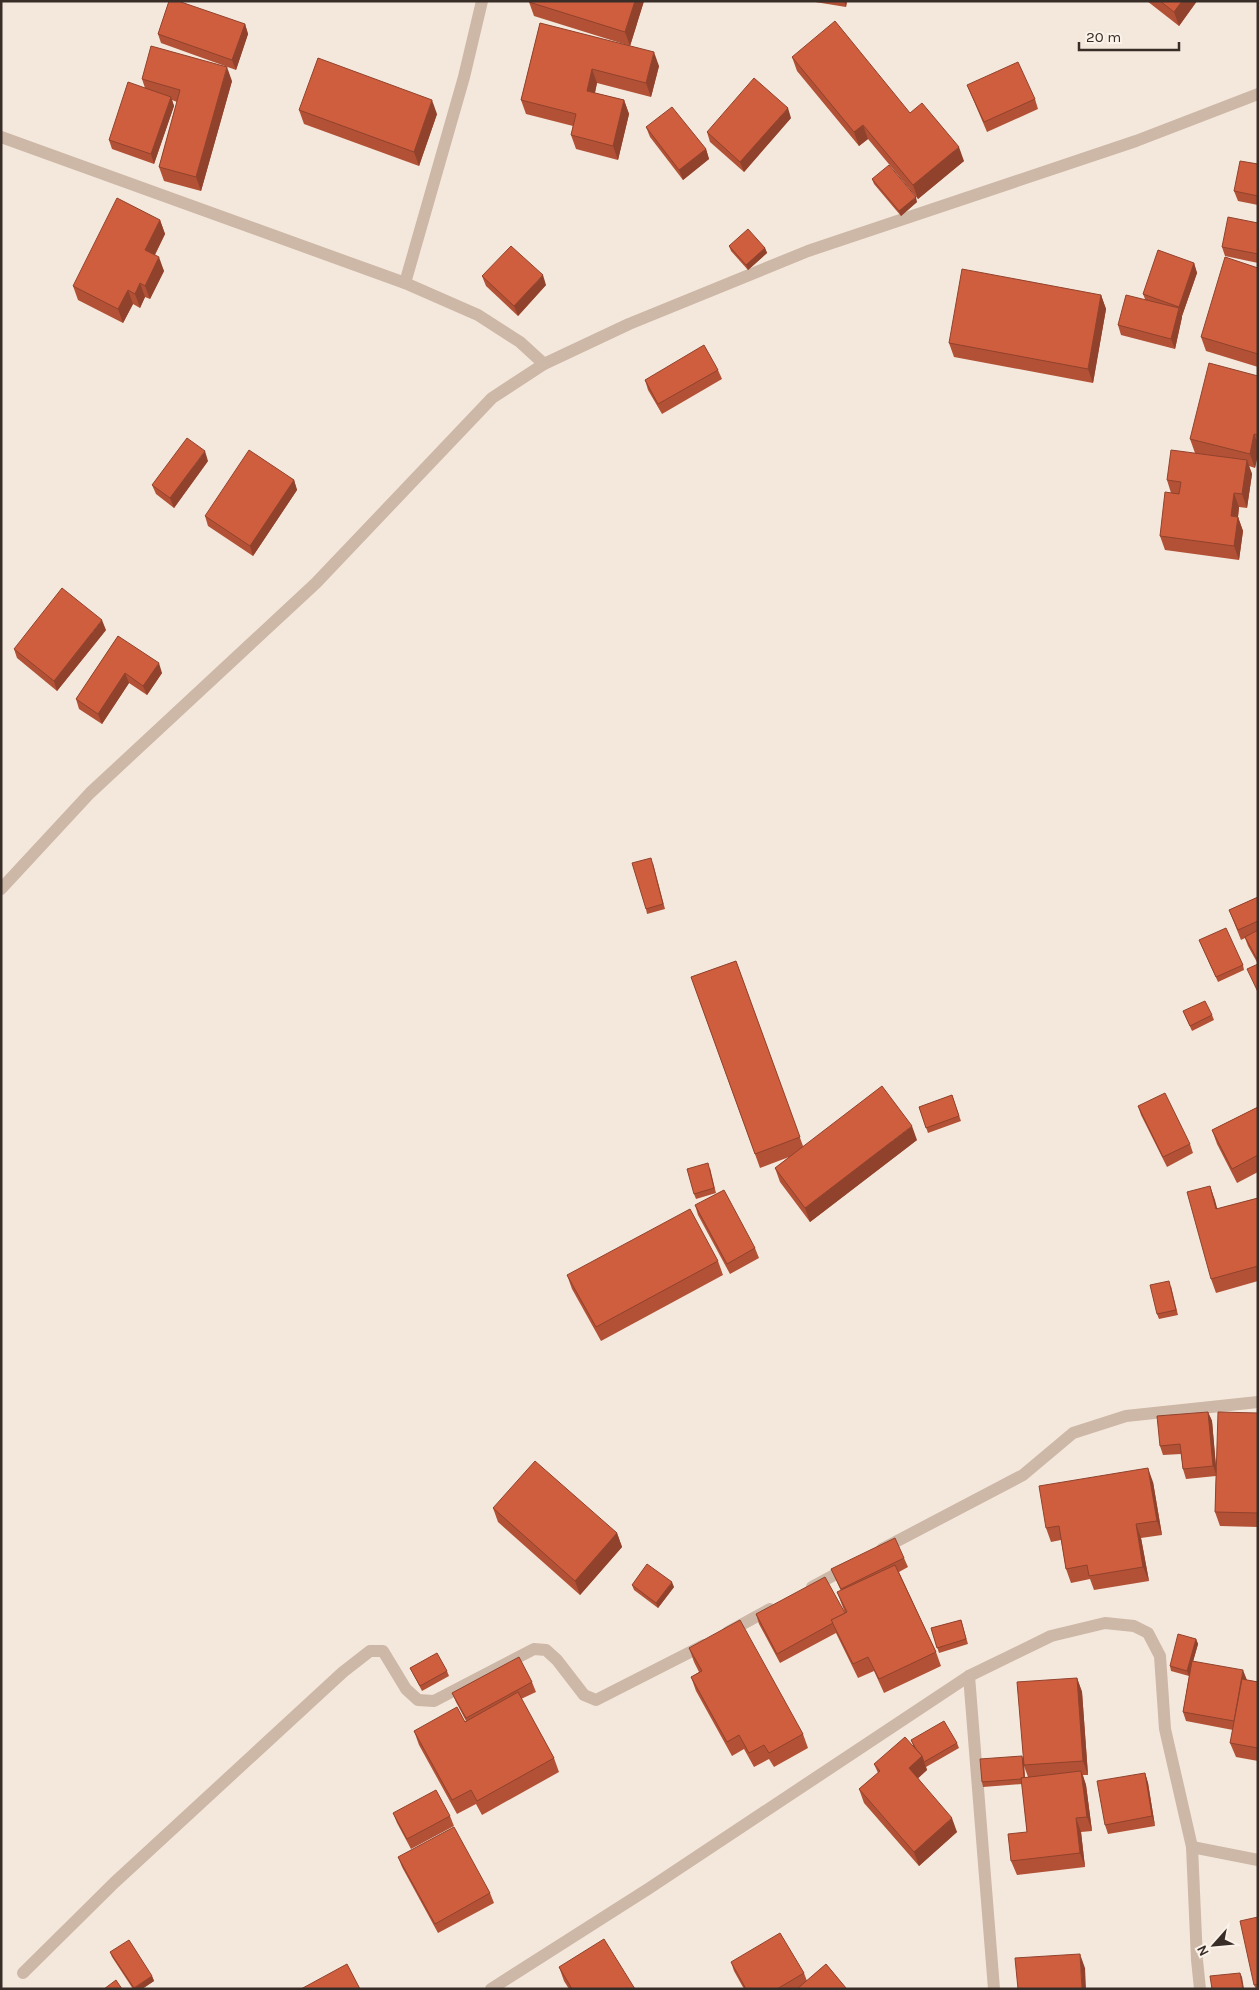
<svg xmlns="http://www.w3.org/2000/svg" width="1259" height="1990" font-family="Karla,sans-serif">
<rect width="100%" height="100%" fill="#f4e8dc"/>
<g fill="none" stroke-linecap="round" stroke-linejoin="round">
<g stroke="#cdb7a7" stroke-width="12">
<polyline points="1,137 405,283 478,315 520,342 544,364"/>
<polyline points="405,283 464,77 482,1"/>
<polyline points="1,889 90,793 316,583 492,398 544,364 629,324 808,251 1136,141 1258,94"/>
<polyline points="882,1549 1023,1475 1073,1433 1126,1416 1258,1402"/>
<polyline points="812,1587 847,1568"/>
<polyline points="728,1632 770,1609"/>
<polyline points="969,1676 994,1989"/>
<polyline points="1192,1847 1258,1860"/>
<polyline points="23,1973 114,1883 343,1672 370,1651 383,1651 406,1689 418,1700 434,1701 534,1649 546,1650 557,1660 584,1695 596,1700 704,1645"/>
<polyline points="491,1989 648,1889 969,1676 1051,1636 1105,1623 1134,1626 1148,1633 1160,1656 1165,1729 1192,1847 1197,1960 1200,1989"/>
</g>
</g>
<g fill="#b25136" fill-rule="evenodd">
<polygon points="529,1 644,1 630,46 534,16 529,2"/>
<polygon points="809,1 847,1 846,7"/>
<polygon points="1147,1 1197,1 1179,26"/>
<polygon points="540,23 659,66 651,97 597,83 595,93 624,100 629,114 618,160 576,149 571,135 573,126 526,114 521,100"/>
<polygon points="245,24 248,34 236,70 161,43 158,34"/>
<polygon points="792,57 910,113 964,161 918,199 868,139 859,146 797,71"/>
<polygon points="142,79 232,81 201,191 164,181 159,167 177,102 172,100 174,106 154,164 112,149 109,140 145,88"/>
<polygon points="967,85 1035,99 1038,109 987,132"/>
<polygon points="299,110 437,114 419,166 304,124"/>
<polygon points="791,118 744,172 710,142 707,132"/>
<polygon points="646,127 706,149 709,159 683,180 650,137"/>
<polygon points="1258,164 1258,205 1238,201 1234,191"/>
<polygon points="872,179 917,202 901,216 874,184"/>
<polygon points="160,220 165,234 155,255 164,271 150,299 145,297 140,308 133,304 123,323 78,300 73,286"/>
<polygon points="1258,223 1258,263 1225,256 1222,247"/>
<polygon points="729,246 765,248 767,253 748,270 731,251"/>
<polygon points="1194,263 1197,273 1182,316 1182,317 1175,349 1121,335 1118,325 1145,299 1143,294"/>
<polygon points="1258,268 1258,367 1206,351 1201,337"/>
<polygon points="482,276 546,285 518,316 486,286"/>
<polygon points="1101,295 1106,309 1093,383 954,357 949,343"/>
<polygon points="718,370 722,379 662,414 648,390 645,380"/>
<polygon points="1258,376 1258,454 1255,468 1249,466 1252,474 1247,508 1239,507 1238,517 1243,531 1239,560 1165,550 1160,536 1171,493 1167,480 1195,453 1190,439"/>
<polygon points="208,461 174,508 156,494 152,485"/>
<polygon points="294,480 297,490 253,556 208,526 205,516"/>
<polygon points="106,630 57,691 17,658 14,649"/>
<polygon points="118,636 162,673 147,695 129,683 102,724 79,709 76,699"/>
<polygon points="653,863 665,909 647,914 646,909"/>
<polygon points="1258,897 1258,964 1248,946 1245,938 1241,940 1229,910"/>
<polygon points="1199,940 1243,965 1244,970 1218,982"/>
<polygon points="736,961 803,1146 917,1140 810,1222 780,1182 775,1168 789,1157 760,1168 691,977"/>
<polygon points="1183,1011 1212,1015 1214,1020 1192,1031"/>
<polygon points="952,1095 961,1121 928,1133 919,1107"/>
<polygon points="1138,1106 1190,1144 1193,1153 1167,1167 1141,1115"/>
<polygon points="1258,1107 1258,1172 1237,1183 1217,1144 1212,1130"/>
<polygon points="710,1168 716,1193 696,1199 694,1194"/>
<polygon points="1210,1186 1217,1209 1258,1198 1258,1281 1216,1293 1211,1279"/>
<polygon points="695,1205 755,1248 759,1258 730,1274 698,1215"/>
<polygon points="718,1261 723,1275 601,1341 572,1289 567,1275"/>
<polygon points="1171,1286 1178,1315 1159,1319 1157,1314"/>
<polygon points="1208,1412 1212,1421 1216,1469 1258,1413 1258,1527 1220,1526 1215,1512 1216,1476 1186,1479 1183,1469 1181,1454 1163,1455 1160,1446"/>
<polygon points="1153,1482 1162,1535 1141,1538 1149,1581 1094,1590 1090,1579 1071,1583 1066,1569 1061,1540 1051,1542 1046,1528"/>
<polygon points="493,1508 617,1533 622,1547 580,1595 498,1522"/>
<polygon points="904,1558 908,1567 899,1572 936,1652 941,1666 884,1693 874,1671 858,1678 836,1633 780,1663 759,1624 756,1614 845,1613 837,1592 841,1591 831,1569"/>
<polygon points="632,1585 674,1587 658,1608 634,1590"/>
<polygon points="961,1620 968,1644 939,1653 931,1628"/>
<polygon points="1196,1639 1198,1644 1193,1661 1247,1680 1258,1682 1258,1761 1236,1757 1230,1743 1233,1730 1186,1721 1183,1712 1189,1676 1171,1671 1170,1666"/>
<polygon points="689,1648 803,1734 808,1748 774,1767 769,1759 754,1767 744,1749 732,1756 696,1691 691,1677 699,1672 694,1662"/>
<polygon points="410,1668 447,1671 449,1676 422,1691"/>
<path d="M1077 1678 1082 1692 1088 1775H1083L1086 1785 1092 1831 1081 1832 1085 1867 1017 1875 1011 1861 1027 1832 1022 1784 983 1787 982 1782 1023 1759ZM1024 1766 1028 1777H1025Z"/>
<polygon points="532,1682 536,1692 521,1699 554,1758 559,1772 482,1815 476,1804 457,1814 419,1745 414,1731 466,1721 456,1702 452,1693"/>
<polygon points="911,1740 957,1743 959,1748 926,1767 927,1770 918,1778 957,1832 919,1866 864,1803 859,1789 878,1773 874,1764 913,1745"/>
<polygon points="1145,1773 1148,1783 1155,1826 1108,1834 1105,1825"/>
<polygon points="393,1813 450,1816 454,1826 411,1849 397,1823"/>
<polygon points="398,1857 490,1893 494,1903 438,1933 402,1867"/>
<polygon points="1258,1917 1258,1989 1256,1989 1254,1985"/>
<polygon points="110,1952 152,1976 154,1981 142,1989 133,1989 112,1957"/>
<polygon points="731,1962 804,1973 807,1981 826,1964 846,1989 744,1989 734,1971"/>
<polygon points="559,1967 635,1989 569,1989 564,1981"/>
</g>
<g fill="#91422c">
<polygon points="635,1 644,1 630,46 625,32"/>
<polygon points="844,1 847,1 846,7"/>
<polygon points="1182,1 1197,1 1179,26 1174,12"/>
<polygon points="245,24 248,34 236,70 232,60"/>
<polygon points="654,52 659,66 651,97 646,83"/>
<polygon points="227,67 232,81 201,191 196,177"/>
<polygon points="592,69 597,83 592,105 587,91"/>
<polygon points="171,97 174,106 154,164 151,154"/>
<polygon points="432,100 437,114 419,166 414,152"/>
<polygon points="624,100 629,114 618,160 613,146"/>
<polygon points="788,108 791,118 744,172 740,162"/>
<polygon points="863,125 868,139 859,146 854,132"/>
<polygon points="959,147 964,161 918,199 913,185"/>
<polygon points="706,149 709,159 683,180 679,170"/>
<polygon points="916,197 917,202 901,216 899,211"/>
<polygon points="160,220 165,234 150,264 145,250"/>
<polygon points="765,248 767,253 748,270 746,265"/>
<polygon points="159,257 164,271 150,299 145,286"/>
<polygon points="1194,263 1197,273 1182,316 1179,307"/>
<polygon points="543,275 546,285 518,316 514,306"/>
<polygon points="140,283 145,297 140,308 135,294"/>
<polygon points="128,290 133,304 123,323 118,309"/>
<polygon points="1101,295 1106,309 1093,383 1088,369"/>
<polygon points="1179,308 1182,317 1175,349 1171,339"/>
<polygon points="1254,434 1258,444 1258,454 1255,468 1250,454"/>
<polygon points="205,451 208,461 174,508 170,498"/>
<polygon points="1247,460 1252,474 1247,508 1242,494"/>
<polygon points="294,480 297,490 253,556 250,546"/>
<polygon points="1234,493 1239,507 1238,517 1243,531 1239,560 1234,546 1231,516"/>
<polygon points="102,620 106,630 57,691 54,681"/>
<polygon points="159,663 162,673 147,695 143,686"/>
<polygon points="125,673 129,683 102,724 98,714"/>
<polygon points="912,1126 917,1140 810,1222 805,1208"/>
<polygon points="1210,1186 1215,1200 1221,1223 1216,1209"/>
<polygon points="1208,1412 1212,1421 1217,1476 1213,1466"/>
<polygon points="1148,1468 1153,1482 1162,1535 1157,1521"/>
<polygon points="1136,1524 1141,1538 1149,1581 1143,1567"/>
<polygon points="617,1533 622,1547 580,1595 575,1581"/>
<polygon points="672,1582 674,1587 658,1608 656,1603"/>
<polygon points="1196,1639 1198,1644 1189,1676 1187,1671"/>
<polygon points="1243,1670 1247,1680 1234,1721"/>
<polygon points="1077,1678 1082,1692 1088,1775 1083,1761"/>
<polygon points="922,1756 927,1770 914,1782 909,1768"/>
<polygon points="1022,1756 1024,1761 1025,1783 1024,1778"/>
<polygon points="1081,1771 1086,1785 1092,1831 1087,1817"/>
<polygon points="1145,1773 1148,1783 1155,1826 1152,1816"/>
<polygon points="952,1818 957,1832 919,1866 914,1852"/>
<polygon points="1076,1818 1081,1832 1085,1867 1080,1853"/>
<polygon points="1080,1954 1085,1968 1086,1989 1082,1989"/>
<polygon points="1240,1973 1242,1977 1244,1989 1243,1989"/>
<polygon points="152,1976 154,1981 142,1989 134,1989"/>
</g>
<g fill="#cf5e3f" stroke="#91422c">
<polygon points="169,1 178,1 245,24 232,60 158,34"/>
<polygon points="529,1 635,1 625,32 529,2"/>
<polygon points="1160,1 1182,1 1174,12"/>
<polygon points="835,21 910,113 922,103 959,147 913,185 863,125 854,132 792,57"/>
<polygon points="540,23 654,52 646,83 592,69 587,91 624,100 613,146 571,135 576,114 521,100"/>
<polygon points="151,46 227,67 196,177 159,167 180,90 142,79"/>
<polygon points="318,58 432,100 414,152 299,110"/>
<polygon points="1018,62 1035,99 984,122 967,85"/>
<polygon points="754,78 788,108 740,162 707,132"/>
<polygon points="128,82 171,97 151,154 109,140"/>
<polygon points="672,107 706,149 679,170 646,127"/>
<polygon points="1240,161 1258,164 1258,196 1234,191"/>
<polygon points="889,165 916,197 899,211 872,179"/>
<polygon points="117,198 160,220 145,250 159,257 145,286 140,283 135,294 128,290 118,309 73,286"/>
<polygon points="1228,217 1258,223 1258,254 1222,247"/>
<polygon points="748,229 765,248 746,265 729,246"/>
<polygon points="511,246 543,275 514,306 482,276"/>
<polygon points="1158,250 1194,263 1179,307 1143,294"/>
<polygon points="1225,257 1258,268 1258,354 1201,337"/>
<polygon points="962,269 1101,295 1088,369 949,343"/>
<polygon points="1126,295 1179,308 1171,339 1118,325"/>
<polygon points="704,345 718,370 658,404 645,380"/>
<polygon points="1209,363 1258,376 1258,435 1254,434 1250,454 1190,439"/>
<polygon points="187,438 205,451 170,498 152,485"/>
<polygon points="249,450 294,480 250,546 205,516"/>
<polygon points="1171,450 1247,460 1242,494 1234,493 1231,516 1238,517 1234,546 1160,536 1165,492 1179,494 1181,482 1167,480"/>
<polygon points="62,588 102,620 54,681 14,649"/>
<polygon points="118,636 159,663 143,686 125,673 98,714 76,699"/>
<polygon points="651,858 663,904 646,909 632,863"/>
<polygon points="1258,897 1258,921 1238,930 1229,910"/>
<polygon points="1226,928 1243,965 1216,977 1199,940"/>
<polygon points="1258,930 1258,959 1257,959 1245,937"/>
<polygon points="736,961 800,1137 755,1154 691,977"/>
<polygon points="1258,964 1258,992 1247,969"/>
<polygon points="1205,1001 1212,1015 1190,1026 1183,1011"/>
<polygon points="882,1086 912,1126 805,1208 775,1168"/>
<polygon points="1165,1093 1190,1144 1163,1157 1138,1106"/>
<polygon points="952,1095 959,1116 926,1128 919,1107"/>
<polygon points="1258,1107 1258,1155 1232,1169 1212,1130"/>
<polygon points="708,1163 714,1188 694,1194 687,1169"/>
<polygon points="1210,1186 1216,1209 1258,1198 1258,1266 1211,1279 1187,1192"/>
<polygon points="724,1190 755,1248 727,1264 695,1205"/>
<polygon points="690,1209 718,1261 596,1327 567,1275"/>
<polygon points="1169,1281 1176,1310 1157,1314 1150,1285"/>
<polygon points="1208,1412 1213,1466 1183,1469 1180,1444 1160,1446 1157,1416"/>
<polygon points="1218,1412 1258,1413 1258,1513 1215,1512"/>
<polygon points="535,1461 617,1533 575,1581 493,1508"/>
<polygon points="1148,1468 1157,1521 1136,1524 1143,1567 1089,1576 1087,1565 1066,1569 1059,1526 1046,1528 1039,1486"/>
<polygon points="895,1538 904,1558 841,1589 831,1569"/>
<polygon points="647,1564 672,1582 656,1603 632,1585"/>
<polygon points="895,1565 936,1652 879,1679 868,1657 853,1664 831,1620 847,1612 837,1592"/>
<polygon points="825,1577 845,1613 831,1620 833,1623 777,1654 756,1614"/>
<polygon points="740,1620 803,1734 769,1753 764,1745 749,1753 739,1735 727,1742 691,1677 702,1671 689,1648"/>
<polygon points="961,1620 966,1639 937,1648 931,1628"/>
<polygon points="1178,1634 1196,1639 1187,1671 1170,1666"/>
<polygon points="437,1653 447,1671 420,1686 410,1668"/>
<polygon points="519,1657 532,1682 466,1718 452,1693"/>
<polygon points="1192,1661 1243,1670 1234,1721 1183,1712"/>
<polygon points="1077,1678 1083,1761 1024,1765 1017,1682"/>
<polygon points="1242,1679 1258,1682 1258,1748 1230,1743"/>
<polygon points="518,1692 554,1758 477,1801 471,1790 452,1800 414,1731 457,1707 465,1722"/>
<polygon points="944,1721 957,1743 924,1762 922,1756 916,1749 911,1740"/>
<polygon points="905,1737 922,1756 909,1768 952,1818 914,1852 859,1789 880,1771 874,1764"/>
<polygon points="1022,1756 1024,1777 1021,1778 1021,1779 982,1782 980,1759"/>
<polygon points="1081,1771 1087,1817 1076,1818 1080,1853 1011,1861 1008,1834 1027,1832 1021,1778"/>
<polygon points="1145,1773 1152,1816 1105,1825 1097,1781"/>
<polygon points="436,1790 450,1816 407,1839 393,1813"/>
<polygon points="454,1827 490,1893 435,1924 398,1857"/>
<polygon points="1258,1917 1258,1984 1254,1985 1240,1921"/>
<polygon points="780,1933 804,1973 777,1989 746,1989 731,1962"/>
<polygon points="604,1939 635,1989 572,1989 559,1967"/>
<polygon points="129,1940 152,1976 134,1988 110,1952"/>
<polygon points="1080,1954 1082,1989 1018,1989 1015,1958"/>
<polygon points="347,1964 360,1989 301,1989"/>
<polygon points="826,1964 846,1988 846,1989 797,1989"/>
<polygon points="1240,1973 1243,1989 1212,1989 1210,1976"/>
<polygon points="116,1980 122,1989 104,1989"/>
</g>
<rect width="1259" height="1990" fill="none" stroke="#392d28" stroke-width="5"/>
<g transform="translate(1214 1945) rotate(243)" stroke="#fbf2e9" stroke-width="4" paint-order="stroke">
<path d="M0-4L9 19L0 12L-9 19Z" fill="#392d28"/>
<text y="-8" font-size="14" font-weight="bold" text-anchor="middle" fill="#392d28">N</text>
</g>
<path d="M1079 42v8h100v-8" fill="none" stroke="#392d28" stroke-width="2.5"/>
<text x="1086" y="42" font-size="15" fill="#392d28" stroke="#fbf2e9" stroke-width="4" paint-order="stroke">20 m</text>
</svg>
